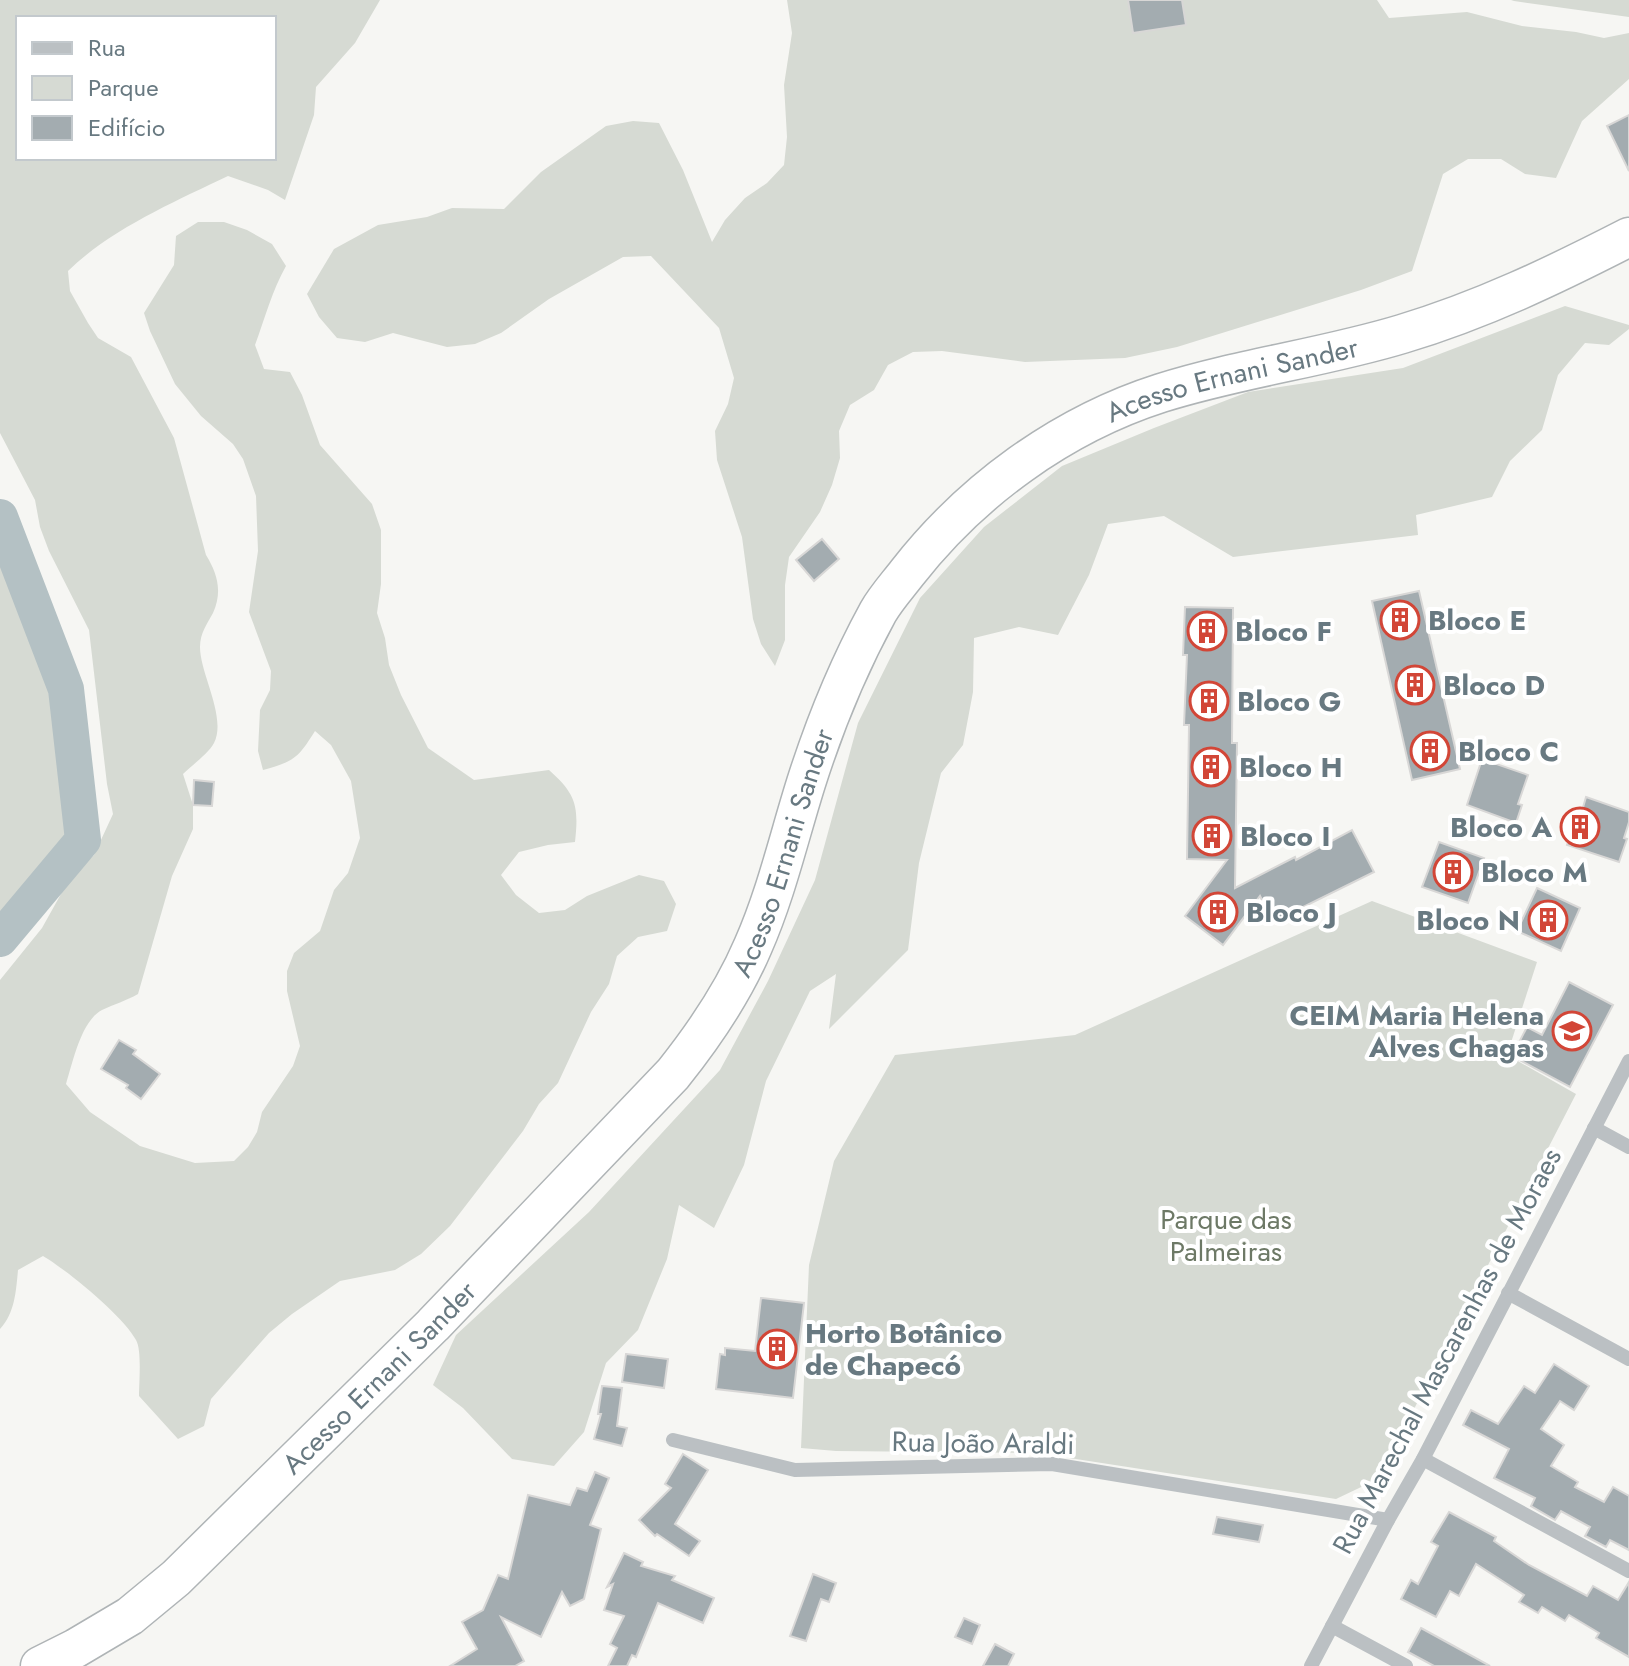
<svg xmlns="http://www.w3.org/2000/svg" width="1629" height="1666" font-family="Jost,sans-serif">
<rect width="100%" height="100%" fill="#f6f6f3"/>
<g fill="#d6dad3" fill-rule="evenodd">
<path d="M0 0H380L355 43 316 87 314 115 285 200 268 190 228 176C174 202 111 229 68 271L70 291 88 323 98 338 131 357 174 438 206 555C217 573 223 591 213 613 207 624 200 633 200 647 200 674 227 717 214 743 208 754 192 765 183 774L193 805V829L172 876 138 994C126 1001 114 1004 102 1010 81 1021 73 1062 66 1084L90 1112 140 1146 195 1163 234 1161 248 1147 257 1132 262 1112 293 1066 300 1046 287 991V971L294 953 320 931 334 890 348 873 360 838 351 781 331 745 315 731C298 758 295 761 263 770L258 751 260 710 270 690 271 671 249 612 258 551 256 496 243 459 233 444 201 416 175 384 150 331 144 313 174 265 176 236 198 222H224L247 230 272 244 286 266C272 291 265 318 255 345L264 369 290 372 302 395 320 445 372 504 381 530V584L377 613 385 638 389 665 401 695 428 748 474 780 549 770C576 794 579 806 575 842L548 845 519 852 501 875 516 895 539 913 565 910 587 896 639 875 664 881 676 904 667 931 638 937 617 956 609 984 591 1012 558 1083 539 1104 523 1131 450 1226 421 1254 395 1270 340 1281 292 1314 269 1333 211 1399 204 1426 178 1439 139 1396C139 1383 142 1350 136 1340 123 1316 67 1270 43 1256L18 1270C16 1291 15 1313 0 1329V980L42 928 71 876 94 855 113 814 107 784 89 630 49 551 40 527 35 500 0 433ZM18 18H274V158H18Z"/>
<polygon points="787,0 1377,0 1389,18 1467,12 1522,26 1576,32 1604,38 1629,33 1629,79 1582,121 1556,178 1525,174 1501,159 1468,159 1443,174 1412,271 1361,290 1177,347 1125,358 1025,362 942,351 913,352 888,365 874,390 850,405 839,431 840,458 832,485 820,512 789,557 785,585 785,640 775,666 761,644 753,619 742,537 717,460 715,431 728,404 734,378 719,328 651,256 623,257 549,299 501,333 475,344 447,347 393,333 365,342 337,338 319,317 307,294 334,249 378,225 427,217 452,208 504,209 541,172 606,126 633,121 659,123 683,170 712,242 725,220 745,198 767,183 784,165 787,137 784,85 792,33"/>
<polygon points="1511,0 1629,0 1629,17 1514,1"/>
<polygon points="1565,306 1629,325 1629,329 1609,345 1585,343 1558,375 1542,430 1510,461 1492,497 1416,515 1418,535 1233,557 1164,516 1108,524 1089,575 1058,635 1019,627 974,638 973,692 963,745 941,773 919,863 908,950 829,1029 836,974 810,991 766,1081 744,1165 714,1228 679,1205 667,1259 638,1330 606,1363 584,1432 554,1466 512,1459 463,1408 433,1385 456,1335 589,1212 720,1070 768,981 815,880 858,723 920,598 984,527 1062,466 1154,428 1248,392 1403,368"/>
<polygon points="0,517 66,689 83,840 0,939"/>
<polygon points="1372,901 1537,962 1507,1055 1576,1094 1378,1479 1336,1499 1037,1453 836,1451 801,1448 809,1265 834,1161 895,1055 1075,1035"/>
</g>
<g fill="none" stroke-linecap="round" stroke-linejoin="round">
<polyline stroke="#b4c1c4" stroke-width="36" points="0,517 66,689 83,840 0,939"/>
</g>
<g fill="#a3acb0" stroke="#d8d7d6" stroke-width="2">
<polygon points="1128,0 1182,0 1186,25 1133,33"/>
<polygon points="1629,115 1629,171 1607,126"/>
<polygon points="822,539 839,559 814,581 796,560"/>
<polygon points="1419,591 1460,769 1412,780 1372,601"/>
<polygon points="1185,607 1233,608 1232,743 1237,743 1235,888 1295,857 1296,860 1352,830 1374,872 1273,922 1260,896 1223,945 1185,916 1227,860 1187,859 1189,725 1184,725 1187,655 1183,655"/>
<polygon points="1482,759 1528,775 1518,804 1522,805 1516,823 1467,805"/>
<polygon points="194,780 214,782 212,806 193,805"/>
<polygon points="1586,797 1629,812 1629,822 1624,838 1627,839 1619,862 1567,845 1575,824 1578,825"/>
<polygon points="1439,842 1484,858 1468,903 1422,887"/>
<polygon points="1537,888 1580,908 1561,951 1517,931"/>
<polygon points="1569,982 1613,1005 1570,1087 1512,1056 1527,1027 1542,1035"/>
<polygon points="119,1040 136,1050 133,1054 160,1074 141,1099 126,1088 128,1085 101,1069"/>
<polygon points="761,1298 804,1303 793,1398 716,1389 720,1354 725,1355 725,1348 755,1351"/>
<polygon points="626,1354 668,1359 664,1388 622,1382"/>
<polygon points="1554,1364 1589,1386 1574,1410 1560,1401 1541,1429 1564,1445 1551,1466 1578,1482 1575,1487 1604,1502 1613,1487 1629,1496 1629,1550 1610,1540 1606,1547 1589,1538 1585,1536 1590,1527 1561,1511 1555,1520 1531,1506 1535,1498 1494,1478 1509,1449 1463,1425 1471,1410 1498,1424 1524,1386 1535,1393"/>
<polygon points="602,1386 622,1388 617,1426 627,1428 622,1446 594,1439 601,1414 598,1414"/>
<polygon points="683,1454 708,1470 675,1524 700,1541 689,1556 657,1534 655,1536 639,1520 671,1488 665,1484"/>
<polygon points="595,1472 609,1478 590,1525 601,1529 584,1599 570,1606 562,1592 541,1637 501,1617 524,1661 515,1666 450,1666 477,1649 462,1622 483,1610 498,1575 508,1579 528,1495 570,1505 577,1488 587,1491"/>
<polygon points="1449,1512 1496,1537 1494,1541 1529,1565 1587,1596 1593,1586 1618,1600 1629,1582 1629,1657 1596,1638 1599,1633 1569,1615 1565,1621 1542,1607 1538,1613 1519,1602 1524,1595 1476,1564 1459,1596 1450,1591 1436,1617 1401,1599 1411,1580 1418,1584 1438,1546 1431,1542"/>
<polygon points="1217,1517 1263,1525 1259,1542 1213,1534"/>
<polygon points="624,1553 643,1562 641,1566 675,1576 672,1580 714,1598 703,1623 658,1603 636,1657 632,1655 627,1666 608,1666 617,1648 610,1644 624,1616 604,1610 613,1584 607,1587"/>
<polygon points="813,1574 836,1583 829,1602 821,1599 806,1641 790,1636"/>
<polygon points="964,1618 980,1625 972,1644 955,1637"/>
<polygon points="1421,1628 1490,1666 1434,1666 1408,1652"/>
<polygon points="995,1644 1014,1654 1008,1666 983,1666"/>
</g>
<g fill="none" stroke-linecap="round" stroke-linejoin="round">
<g stroke="#afb4b6" stroke-width="41">
<g id="highway">
<path id="s1" d="M40 1666 76 1648 130 1616 176 1578 433 1325 673 1074C705 1034 733 993 753 946 776 894 789 837 806 783 825 723 848 667 878 612 886 598 897 586 907 573 971 491 1061 425 1161 393 1240 368 1323 358 1402 334 1482 310 1555 275 1629 237"/>
</g>
</g>
<g stroke="#bbc0c3" stroke-width="14">
<polyline points="1594,1128 1629,1147"/>
<polyline points="1508,1293 1629,1359"/>
<polyline points="673,1440 795,1470 1052,1464 1388,1520"/>
<polyline points="1423,1459 1629,1571"/>
<polyline points="1332,1626 1406,1666"/>
<polyline points="1311,1666 1388,1520 1423,1459 1629,1061"/>
</g>
<use href="#highway" stroke="#fff" stroke-width="38"/>
</g>
<defs>
<g id="building-ring" transform="scale(2)"><circle r="9.5" fill="#fff" stroke="#d24637" stroke-width="1.5"/><path d="M-4-6H4V6H1V3H-1V6H-4ZM-2.5-4.3h1.7v1.8h-1.7ZM.8-4.3h1.7v1.8H.8ZM-2.5-1h1.7V.8h-1.7ZM.8-1h1.7V.8H.8Z" fill="#d24637"/></g>
<g id="school-ring" transform="scale(2)"><circle r="9.5" fill="#fff" stroke="#d24637" stroke-width="1.5"/><path d="M0-5L7-2L0 1L-7-2ZM-4 1L0 2.5L4 1V4Q0 6-4 4Z" fill="#d24637"/></g>
</defs>
<g fill-rule="evenodd">
<use href="#building-ring" x="1400" y="620"/>
<use href="#building-ring" x="1207" y="631"/>
<use href="#building-ring" x="1415" y="685"/>
<use href="#building-ring" x="1209" y="701"/>
<use href="#building-ring" x="1430" y="751"/>
<use href="#building-ring" x="1211" y="767"/>
<use href="#building-ring" x="1580" y="827"/>
<use href="#building-ring" x="1212" y="836"/>
<use href="#building-ring" x="1453" y="872"/>
<use href="#building-ring" x="1218" y="912"/>
<use href="#building-ring" x="1548" y="920"/>
<use href="#school-ring" x="1572" y="1031"/>
<use href="#building-ring" x="777" y="1349"/>
</g>
<g text-anchor="middle" dominant-baseline="central" stroke-width="8" stroke-linejoin="round" paint-order="stroke">
<g font-size="28" fill="#687981" stroke="#fff">
<text stroke="none"><textPath href="#s1" startOffset="1816">Acesso Ernani Sander</textPath></text>
<text stroke="none"><textPath href="#s1" startOffset="1120">Acesso Ernani Sander</textPath></text>
<text transform="translate(1447 1351) rotate(-62)">Rua Marechal Mascarenhas de Moraes</text>
<text stroke="none"><textPath href="#s1" startOffset="448">Acesso Ernani Sander</textPath></text>
<text transform="translate(983 1443) rotate(1)">Rua João Araldi</text>
</g>
<g font-size="28" font-weight="bold" fill="#687981" stroke="#fff" text-anchor="start">
<text x="1428" y="620">Bloco E</text>
<text x="1235" y="631">Bloco F</text>
<text x="1443" y="685">Bloco D</text>
<text x="1237" y="701">Bloco G</text>
<text x="1458" y="751">Bloco C</text>
<text x="1239" y="767">Bloco H</text>
<text x="1552" y="827" text-anchor="end">Bloco A</text>
<text x="1240" y="836">Bloco I</text>
<text x="1481" y="872">Bloco M</text>
<text x="1246" y="912">Bloco J</text>
<text x="1520" y="920" text-anchor="end">Bloco N</text>
<text x="1544" y="1015" text-anchor="end">CEIM Maria Helena<tspan x="1544" dy="32">Alves Chagas</tspan></text>
<text x="805" y="1333">Horto Botânico<tspan x="805" dy="32">de Chapecó</tspan></text>
</g>
<g font-size="28" fill="#6d7966" stroke="#fff">
<text x="1226" y="1219">Parque das<tspan x="1226" dy="32">Palmeiras</tspan></text>
</g>
</g>
<rect x="16" y="16" width="260" height="144" fill="#ffffff" stroke="#c3c9cd" stroke-width="2"/>
<rect x="32" y="42" width="40" height="12" fill="#bbc0c3" stroke="#c3c9cd" stroke-width="2"/>
<text x="88" y="56" font-size="24" fill="#687981">Rua</text>
<rect x="32" y="76" width="40" height="24" fill="#d6dad3" stroke="#c3c9cd" stroke-width="2"/>
<text x="88" y="96" font-size="24" fill="#687981">Parque</text>
<rect x="32" y="116" width="40" height="24" fill="#a3acb0" stroke="#c3c9cd" stroke-width="2"/>
<text x="88" y="136" font-size="24" fill="#687981">Edifício</text>
</svg>
